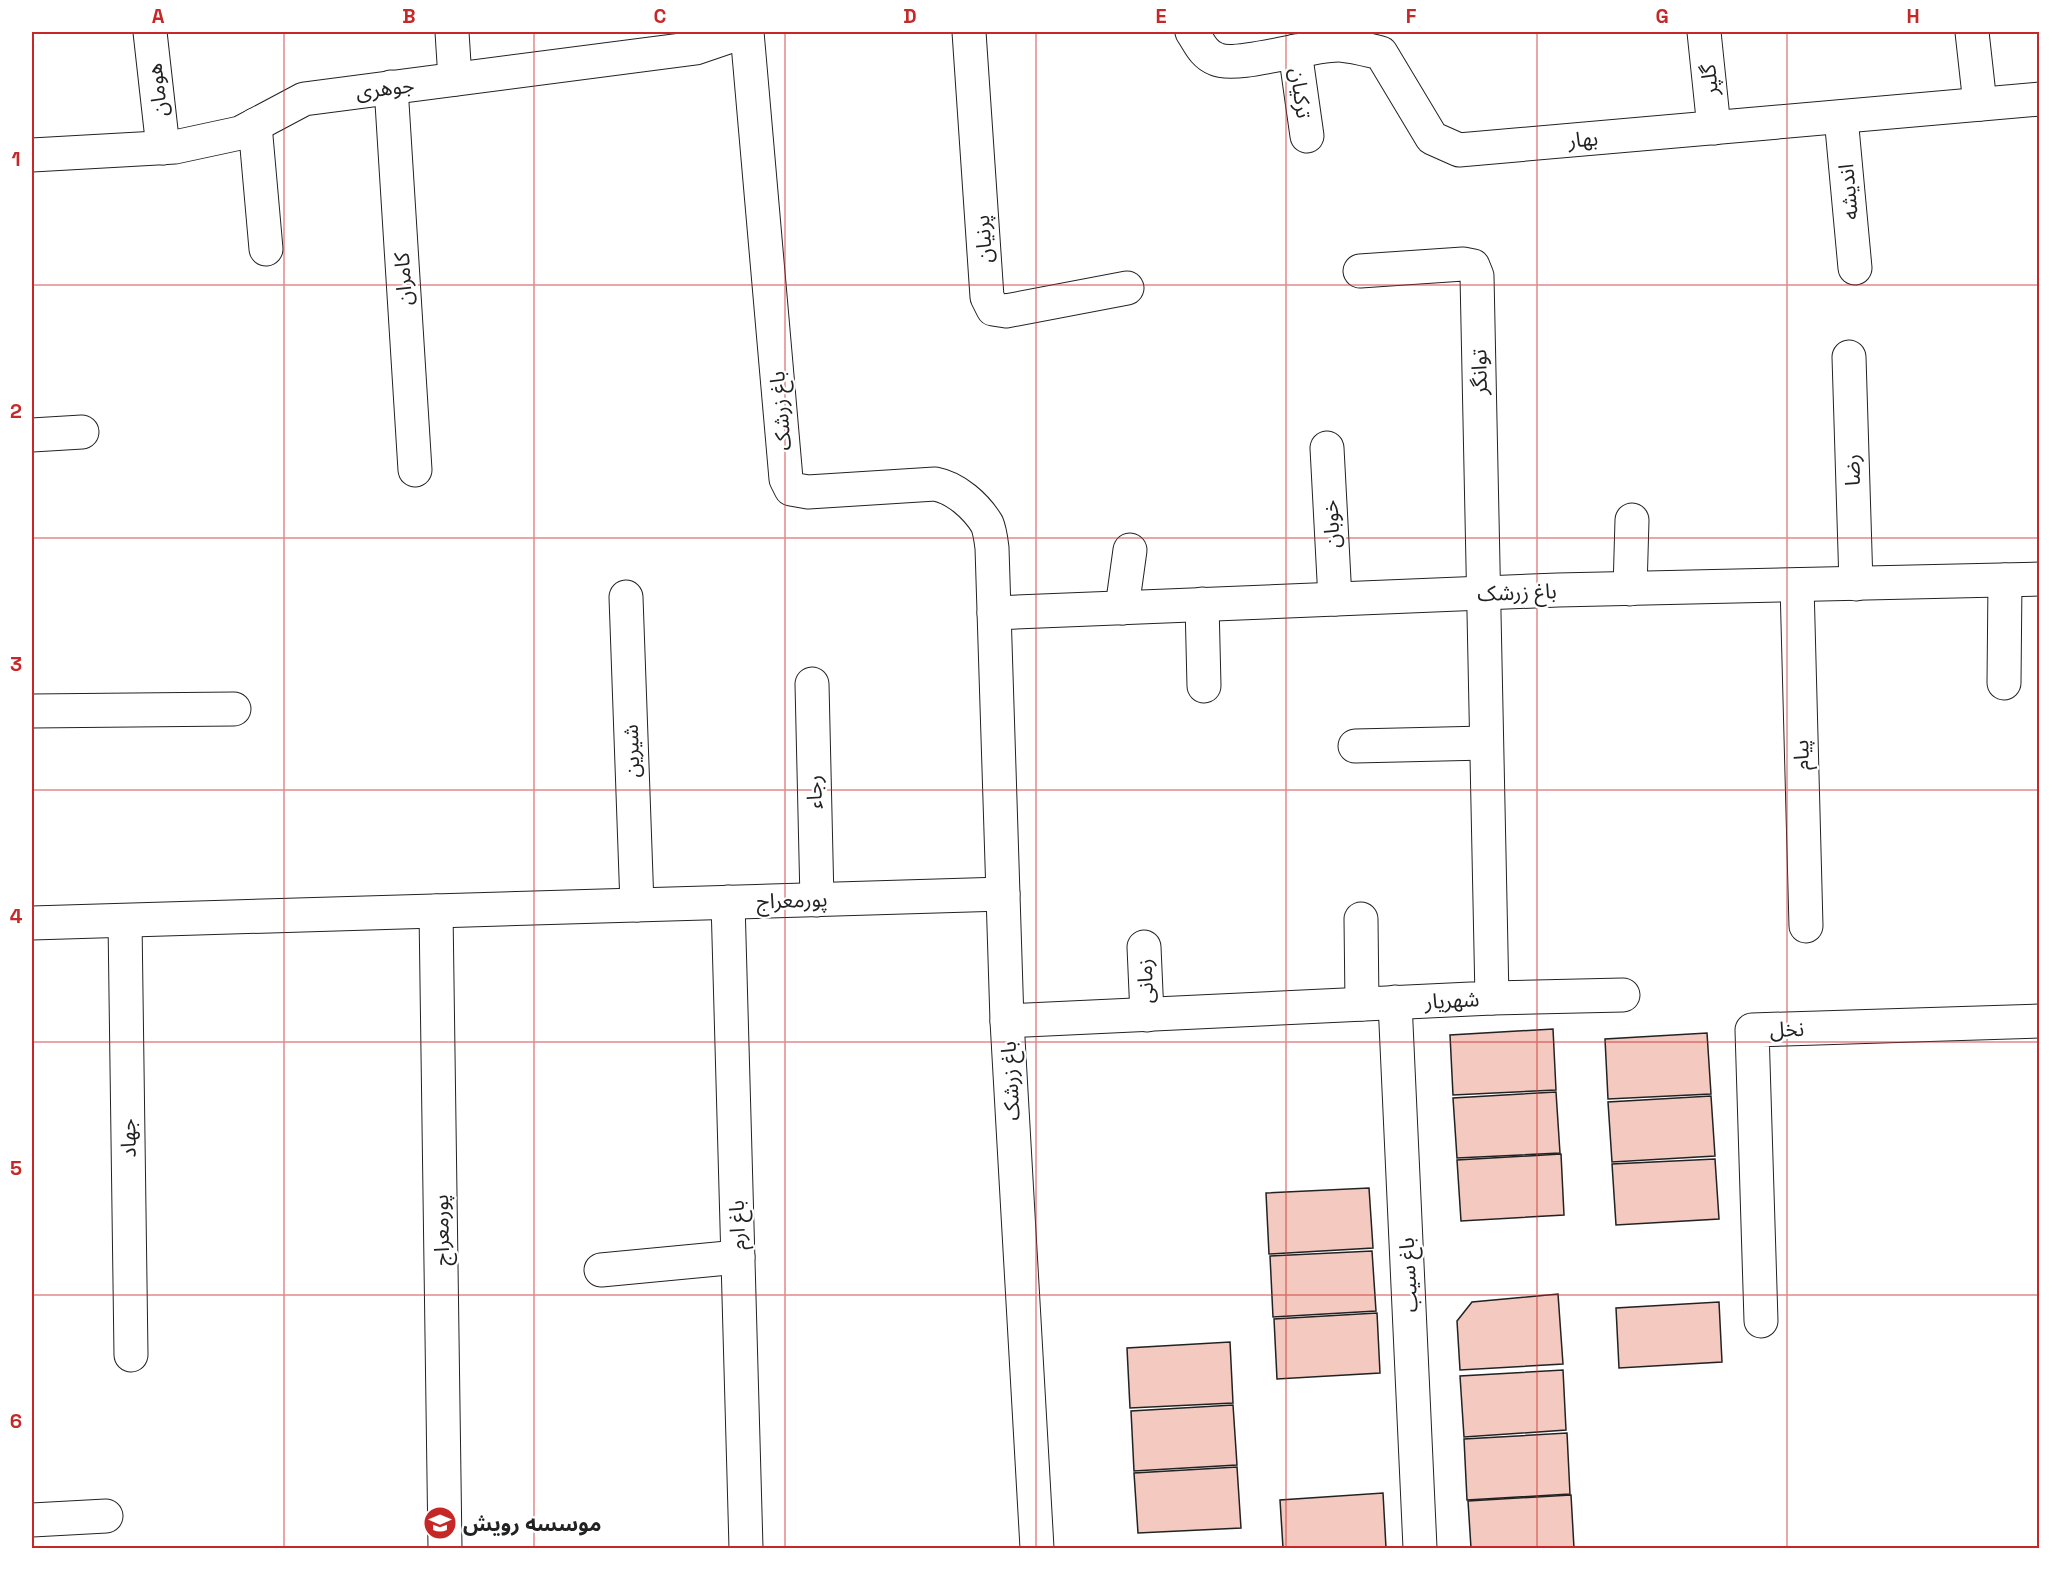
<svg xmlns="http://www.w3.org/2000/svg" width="2071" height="1580" font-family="'Space Grotesk','Noto Sans Arabic',sans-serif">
<rect width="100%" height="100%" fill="#fff"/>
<g fill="#f3c9c0" stroke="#222" stroke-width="1.5">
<polygon points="1553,1029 1556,1090 1453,1095 1450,1035"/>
<polygon points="1707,1033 1711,1094 1608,1099 1605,1039"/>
<polygon points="1556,1092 1560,1153 1457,1158 1453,1098"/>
<polygon points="1711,1096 1715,1156 1612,1162 1608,1102"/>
<polygon points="1561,1154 1564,1215 1461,1221 1457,1160"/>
<polygon points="1715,1159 1719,1219 1616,1225 1612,1164"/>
<polygon points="1369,1188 1373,1248 1269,1254 1266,1193"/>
<polygon points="1372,1251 1376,1311 1273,1317 1270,1256"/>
<polygon points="1558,1294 1563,1364 1460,1370 1457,1321 1472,1302"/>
<polygon points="1719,1302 1722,1362 1619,1368 1616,1308"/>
<polygon points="1377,1313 1380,1373 1277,1379 1274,1319"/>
<polygon points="1230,1342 1233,1403 1130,1408 1127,1348"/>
<polygon points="1563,1370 1566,1430 1464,1437 1460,1376"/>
<polygon points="1233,1405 1237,1465 1134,1471 1131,1411"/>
<polygon points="1567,1433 1570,1494 1467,1500 1464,1439"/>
<polygon points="1237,1467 1241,1528 1138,1533 1134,1473"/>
<polygon points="1383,1493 1386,1548 1283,1548 1280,1500"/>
<polygon points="1571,1495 1574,1548 1471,1548 1468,1501"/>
</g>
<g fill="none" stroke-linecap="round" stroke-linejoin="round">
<g stroke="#222" stroke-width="35">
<g id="street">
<polyline points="150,32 163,148"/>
<polyline points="452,32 455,79"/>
<path d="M747 32 786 479 791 489 808 492 935 484C956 488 976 506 987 524 990 531 991 540 992 548L1007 1021 1037 1548"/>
<polyline points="969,32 987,297 993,309 1006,311 1127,288"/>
<path d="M1192 32C1199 42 1203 54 1216 59 1236 69 1311 44 1340 45 1353 46 1368 50 1381 53L1432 138 1459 150 2040 99"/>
<polyline points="1704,32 1714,128"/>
<polyline points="1972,32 1980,104"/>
<polyline points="1295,51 1307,136"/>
<polyline points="391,87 415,470"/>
<polyline points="1841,117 1855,268"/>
<polyline points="255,125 266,249"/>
<polyline points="32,155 175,147 240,133 304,99 696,48 743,32"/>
<polyline points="1849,357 1856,584"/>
<polyline points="32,435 82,432"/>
<polyline points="1327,448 1335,599"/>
<polyline points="1797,585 1806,926"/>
<polyline points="1630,589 1632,520"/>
<polyline points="626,597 637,905"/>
<polyline points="1202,604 1204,686"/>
<polyline points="1122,608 1130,550"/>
<polyline points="994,613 1558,590 2040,579"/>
<polyline points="2004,683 2005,580"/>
<polyline points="812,684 817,900"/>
<polyline points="32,711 234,709"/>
<polyline points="1355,746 1486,743"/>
<polyline points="728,902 746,1548"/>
<polyline points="436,911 445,1548"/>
<polyline points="1361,919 1362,1004"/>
<polyline points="125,921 131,1355"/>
<polyline points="32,923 1003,894"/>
<polyline points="1144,947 1147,1015"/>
<polyline points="1492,998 1623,995"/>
<polyline points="1395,1002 1420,1548"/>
<polyline points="1007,1021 1492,998 1477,276 1473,266 1463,264 1360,271"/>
<polyline points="601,1270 738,1257"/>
<polyline points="1761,1321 1752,1030 2040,1021"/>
<polyline points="32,1520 106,1516"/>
</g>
</g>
<use href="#street" stroke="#fff" stroke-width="33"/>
</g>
<path fill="none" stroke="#c62828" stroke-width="1.5" stroke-opacity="0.55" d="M284 32V1548M534 32V1548M785 32V1548M1036 32V1548M1286 32V1548M1537 32V1548M1787 32V1548M32 285H2040M32 538H2040M32 790H2040M32 1042H2040M32 1295H2040"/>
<defs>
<g id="school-disc" transform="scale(1.725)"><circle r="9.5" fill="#c62828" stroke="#fff"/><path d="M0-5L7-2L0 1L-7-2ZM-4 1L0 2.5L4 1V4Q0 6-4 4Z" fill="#fff"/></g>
</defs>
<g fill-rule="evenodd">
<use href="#school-disc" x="440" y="1523"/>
</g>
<g text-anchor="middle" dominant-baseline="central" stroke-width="4.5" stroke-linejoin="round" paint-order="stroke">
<g font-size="21" fill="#222" stroke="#fff">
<text transform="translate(1709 80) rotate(-96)">گلپر</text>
<text transform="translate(385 88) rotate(-7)">جوهری</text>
<text transform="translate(157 90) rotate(-97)">هومان</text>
<text transform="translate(1301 93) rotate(82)">ترکیان</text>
<text transform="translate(1583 139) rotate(-5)">بهار</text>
<text transform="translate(1848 192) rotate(-95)">اندیشه</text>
<text transform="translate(983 239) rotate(-94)">پرنیان</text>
<text transform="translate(403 279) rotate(-94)">کامران</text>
<text transform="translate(1479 372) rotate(-91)">توانگر</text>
<text transform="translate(780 411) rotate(-95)">باغ زرشک</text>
<text transform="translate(1852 470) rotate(-92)">رضا</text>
<text transform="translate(1331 524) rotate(-93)">خوبان</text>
<text transform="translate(1517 592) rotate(-2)">باغ زرشک</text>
<text transform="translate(631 751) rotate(-92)">شیرین</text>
<text transform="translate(1801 755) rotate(-92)">پیام</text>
<text transform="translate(814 792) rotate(-91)">رجاء</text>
<text transform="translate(792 900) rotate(-2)">پورمعراج</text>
<text transform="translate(1145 981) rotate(-92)">زمانی</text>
<text transform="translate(1452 1000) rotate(-3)">شهریار</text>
<text transform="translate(1787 1029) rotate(-2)">نخل</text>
<text transform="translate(1010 1081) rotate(-93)">باغ زرشک</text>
<text transform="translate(128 1138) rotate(-91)">جهاد</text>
<text transform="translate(737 1225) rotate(-92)">باغ ارم</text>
<text transform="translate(441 1230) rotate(-91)">پورمعراج</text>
<text transform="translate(1408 1275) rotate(-93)">باغ سیب</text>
</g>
<g font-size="21" font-weight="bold" fill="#222" stroke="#fff" text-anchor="start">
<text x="463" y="1523">موسسه رویش</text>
</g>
</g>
<rect width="2071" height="1580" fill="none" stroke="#ffffff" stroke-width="66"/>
<rect x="33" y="33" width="2005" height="1514" fill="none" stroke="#c62828" stroke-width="2"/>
<g font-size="20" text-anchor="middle" font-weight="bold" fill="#c62828">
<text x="158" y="23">A</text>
<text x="409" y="23">B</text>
<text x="660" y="23">C</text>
<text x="910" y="23">D</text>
<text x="1161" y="23">E</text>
<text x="1411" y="23">F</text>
<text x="1662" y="23">G</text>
<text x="1913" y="23">H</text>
<text x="16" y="166">1</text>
<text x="16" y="418">2</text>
<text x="16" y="671">3</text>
<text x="16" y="923">4</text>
<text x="16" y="1175">5</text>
<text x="16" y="1428">6</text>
</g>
</svg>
